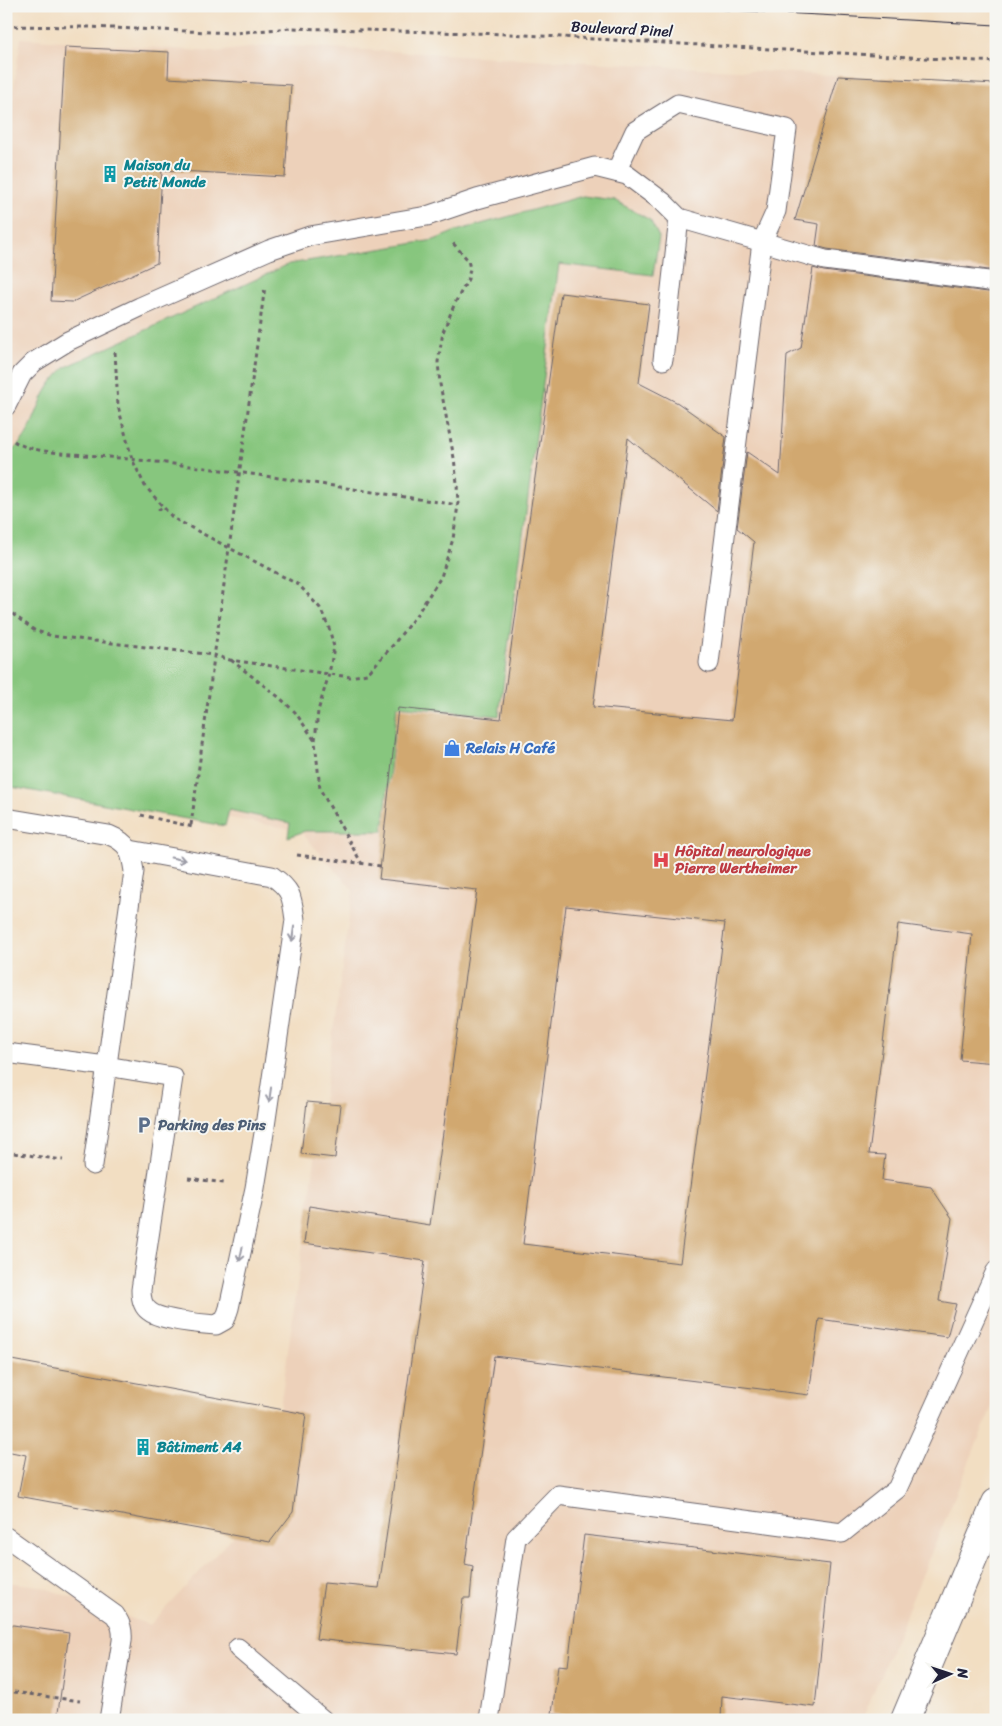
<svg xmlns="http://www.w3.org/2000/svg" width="1002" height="1726" font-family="Sriracha,sans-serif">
<rect width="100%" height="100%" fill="#f6f6f2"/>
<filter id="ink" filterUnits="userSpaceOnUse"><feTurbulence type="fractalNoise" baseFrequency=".02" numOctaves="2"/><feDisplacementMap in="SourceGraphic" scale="10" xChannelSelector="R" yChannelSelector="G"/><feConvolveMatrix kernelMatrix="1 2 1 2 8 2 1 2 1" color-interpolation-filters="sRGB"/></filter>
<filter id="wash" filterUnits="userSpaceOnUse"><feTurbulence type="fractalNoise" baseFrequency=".0096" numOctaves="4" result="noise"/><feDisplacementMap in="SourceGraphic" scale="20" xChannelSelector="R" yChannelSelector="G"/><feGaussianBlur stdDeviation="1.12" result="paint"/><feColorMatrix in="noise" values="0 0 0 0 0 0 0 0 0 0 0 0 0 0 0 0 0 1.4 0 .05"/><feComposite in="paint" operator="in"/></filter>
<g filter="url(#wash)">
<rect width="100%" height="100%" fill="#f2dec2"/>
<polygon fill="#edd1ba" points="21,38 215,52 274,45 996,84 996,1397 862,1720 6,1720 6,1582 39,1586 150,1625 267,1500 353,890 300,831 6,776 6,141"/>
<path fill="#87c67e" stroke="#54745c" d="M583 196 614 200 650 220 659 237 653 275 559 264 499 716 397 706 383 831H305L288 837 290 823 229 810 225 826 6 786V454C32 441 34 410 48 388 53 380 59 373 66 367L289 264 434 240 456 231Z"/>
<g id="blocks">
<g fill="#d1a86f" fill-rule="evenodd">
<polygon points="65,47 169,52 168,78 291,85 285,177 162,170 157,263 72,302 51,301"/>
<polygon points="838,76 996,84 996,271 827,249 816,246 819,224 795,220"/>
<path d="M813 268 824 271 996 293V1063L960 1060 972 934 898 924 869 1154 885 1155 882 1180 931 1187 952 1218 939 1301 956 1304 947 1337 819 1319 809 1395 494 1356 465 1564 473 1566 470 1598H463L456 1654 316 1639 324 1583 379 1588 425 1261 304 1243 309 1206 430 1225 477 890 379 879 398 708 501 719 561 293 649 304 639 383 678 403 726 437 717 511 628 438 593 707 732 720 754 542 737 528 747 452 780 475 787 355 801 348ZM566 906 725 923 680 1263 523 1244Z"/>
<polygon points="307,1102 341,1105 335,1158 301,1154"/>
<polygon points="6,1359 306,1414 293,1512 270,1542 18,1496 26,1455 6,1451"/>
<polygon points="584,1535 830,1564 815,1707 722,1696 721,1720 563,1720 564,1715 552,1714 558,1665 568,1666"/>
<polygon points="6,1624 69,1633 57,1720 6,1720"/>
</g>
</g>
</g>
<g filter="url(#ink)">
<use href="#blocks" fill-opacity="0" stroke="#6b646a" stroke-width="1"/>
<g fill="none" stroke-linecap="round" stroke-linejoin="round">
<g stroke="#6b646a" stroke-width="21">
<g id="service">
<polyline points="616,172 635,131 678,104 787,129 776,211 762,242 709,663"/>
<polyline points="663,360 679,218"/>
<polyline points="6,406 22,374 34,362 68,341 140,307 269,250 310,236 427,216 477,199 595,167 627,175 663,202 679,218 825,260 996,282"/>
<path d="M6 818 109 835C129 843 131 852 134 871L93 1165"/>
<path d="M6 1053 106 1066 173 1077 141 1290C141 1298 142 1306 149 1311 159 1320 202 1324 216 1325L225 1320 229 1308 255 1188 264 1133 295 920C292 897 292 890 272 876L130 850"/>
<path d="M6 1537 115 1615C121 1624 123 1630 122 1641L109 1720"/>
<polyline points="238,1648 323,1720"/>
<polyline points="489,1720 516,1538 558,1495 842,1533 897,1489 996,1271"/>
</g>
</g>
<g stroke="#6b646a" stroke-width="30">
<polyline id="minor" points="905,1720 996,1503"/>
</g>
<g stroke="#6b646a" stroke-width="3" stroke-dasharray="4 4" stroke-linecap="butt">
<polyline points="6,26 87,27 234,33 291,28 508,34 996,62"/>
<polyline points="115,352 118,406 132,459 145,486 173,518 299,585 320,608 329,628 334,647 329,674 318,711 315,741 320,789 362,864"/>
<path d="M14 441C29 453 78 454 98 456 219 467 338 487 458 505"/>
<polyline points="158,510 163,507"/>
<polyline points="6,609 34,630 52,636 214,655 230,660 350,677 367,674 393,645 417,614 441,577 453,539 458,505 457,483 454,458 440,384 438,362 443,332 455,303 468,279 470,269 468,260 451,241"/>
<polyline points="231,660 280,698 295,712 315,741"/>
<polyline points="141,815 193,827"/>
<polyline points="191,825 265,286"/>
<polyline points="297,855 381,866"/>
<polyline points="6,1152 63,1160"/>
<polyline points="188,1178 224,1183"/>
<polyline points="6,1691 80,1701"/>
</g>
<use href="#service" stroke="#fff" stroke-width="19"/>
<use href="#minor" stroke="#fff" stroke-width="28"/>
<g stroke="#22223b" stroke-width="1">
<polyline points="659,6 996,25"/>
<polyline points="986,6 996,7"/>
</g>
</g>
<defs><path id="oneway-shaft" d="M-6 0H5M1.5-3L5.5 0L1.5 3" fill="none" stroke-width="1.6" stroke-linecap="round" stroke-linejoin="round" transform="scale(1.25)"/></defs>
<g stroke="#9c9ca7">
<use href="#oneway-shaft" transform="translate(178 859) rotate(11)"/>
<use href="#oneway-shaft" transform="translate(293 934) rotate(98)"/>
<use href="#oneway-shaft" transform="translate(270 1095) rotate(98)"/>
<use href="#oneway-shaft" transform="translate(241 1254) rotate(102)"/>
</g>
</g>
<defs>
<g id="building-bare" transform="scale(1.35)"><path d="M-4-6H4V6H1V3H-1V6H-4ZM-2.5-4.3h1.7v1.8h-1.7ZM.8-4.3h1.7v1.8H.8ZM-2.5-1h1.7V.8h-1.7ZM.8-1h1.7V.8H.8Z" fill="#0f9aa8" stroke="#f6f6f2" stroke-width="2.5" paint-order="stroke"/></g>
<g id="shop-bare" transform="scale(1.35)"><path d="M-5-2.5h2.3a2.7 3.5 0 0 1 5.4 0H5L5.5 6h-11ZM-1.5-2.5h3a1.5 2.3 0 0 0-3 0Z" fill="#3f7fe0" stroke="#f6f6f2" stroke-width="2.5" paint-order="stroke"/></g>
<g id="hospital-bare" transform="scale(1.35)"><path d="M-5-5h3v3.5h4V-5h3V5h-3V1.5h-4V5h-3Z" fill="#e0444e" stroke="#f6f6f2" stroke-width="2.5" paint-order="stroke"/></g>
<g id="parking-bare" transform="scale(1.35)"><path d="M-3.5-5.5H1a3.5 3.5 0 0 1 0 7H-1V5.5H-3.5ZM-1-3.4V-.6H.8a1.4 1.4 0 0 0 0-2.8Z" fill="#5c6f8a" stroke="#f6f6f2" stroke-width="2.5" paint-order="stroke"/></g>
</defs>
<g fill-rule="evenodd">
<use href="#building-bare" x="110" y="174"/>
<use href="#shop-bare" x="452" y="748"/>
<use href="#hospital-bare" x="661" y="860"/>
<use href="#parking-bare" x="144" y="1125"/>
<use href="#building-bare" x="143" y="1447"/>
</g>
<g text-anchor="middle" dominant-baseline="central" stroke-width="4" stroke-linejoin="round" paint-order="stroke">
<g font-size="15" fill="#22223b" stroke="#f6f6f2">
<text transform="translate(622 29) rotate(3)">Boulevard Pinel</text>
</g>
<g font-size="15" font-weight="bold" fill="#0d838f" stroke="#f6f6f2" text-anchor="start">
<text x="124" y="165">Maison du<tspan x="124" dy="17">Petit Monde</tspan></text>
<text x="157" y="1447">Bâtiment A4</text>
</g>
<g font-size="15" font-weight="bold" fill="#366cbe" stroke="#f6f6f2" text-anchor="start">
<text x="466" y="748">Relais H Café</text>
</g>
<g font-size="15" font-weight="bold" fill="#be3a42" stroke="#f6f6f2" text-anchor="start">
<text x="675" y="851">Hôpital neurologique<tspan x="675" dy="17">Pierre Wertheimer</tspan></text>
</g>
<g font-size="15" font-weight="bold" fill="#4e5e75" stroke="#f6f6f2" text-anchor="start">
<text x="158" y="1125">Parking des Pins</text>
</g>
</g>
<rect width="1002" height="1726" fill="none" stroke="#f6f6f2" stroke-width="25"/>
<g transform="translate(950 1674) rotate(87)" stroke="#f6f6f2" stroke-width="4" paint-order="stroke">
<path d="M0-4L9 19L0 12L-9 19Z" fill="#22223b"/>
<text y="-8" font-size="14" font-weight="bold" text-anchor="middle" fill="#22223b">N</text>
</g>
</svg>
